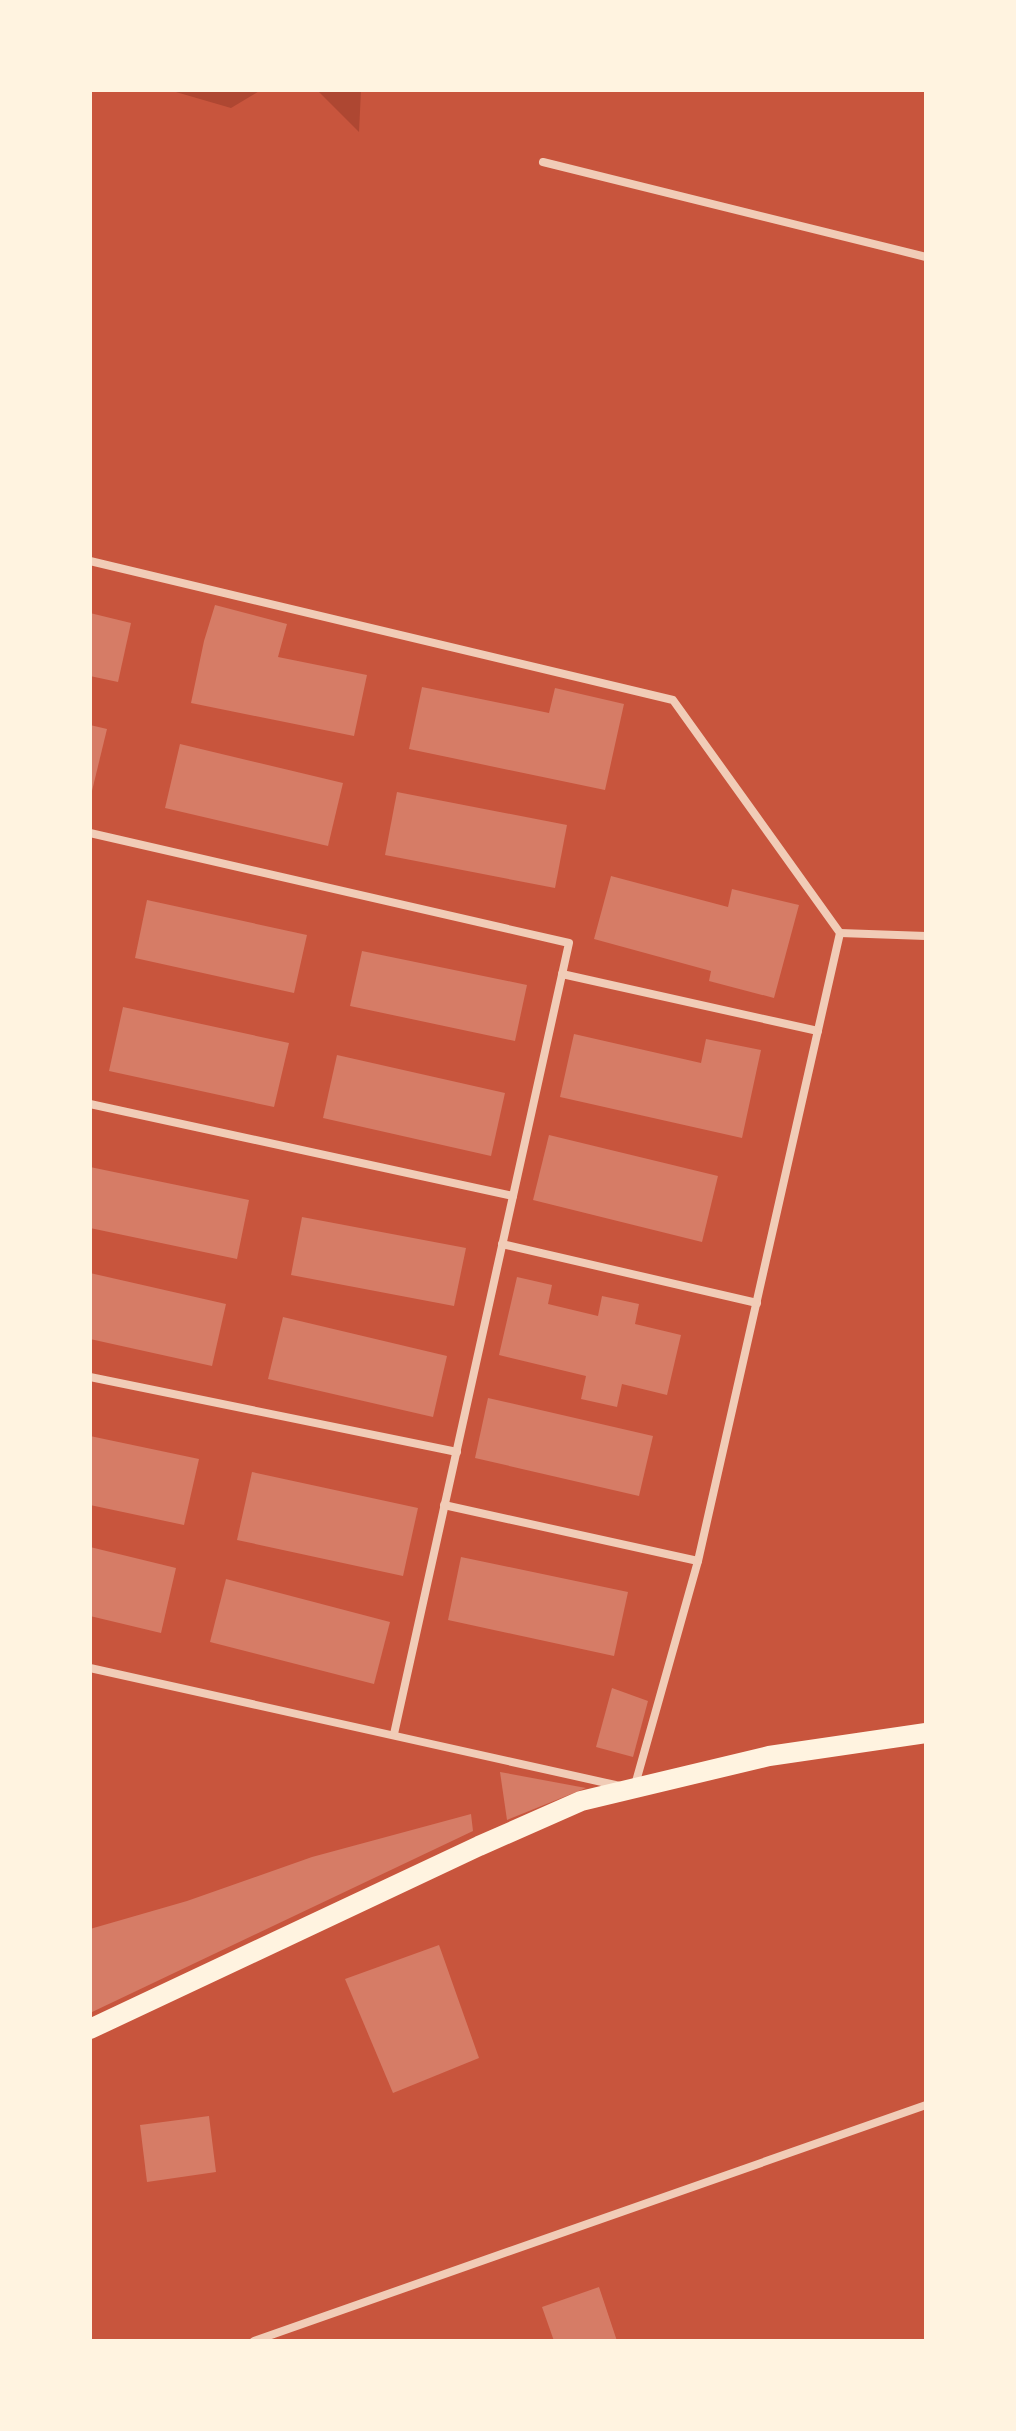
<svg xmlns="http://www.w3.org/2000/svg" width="1016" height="2431" font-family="Raleway,sans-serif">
<rect width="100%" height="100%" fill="#c8553d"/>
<g fill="#ae4732">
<polygon points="169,90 261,90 231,108"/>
<polygon points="317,90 361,90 359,132"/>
</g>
<g fill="#d67c66">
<polygon points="215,605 287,624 278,657 367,675 354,736 191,703 204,641"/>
<polygon points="90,613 131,623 118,682 90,676"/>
<polygon points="422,687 549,713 555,688 624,704 605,790 409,749"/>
<polygon points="90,725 107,729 91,795 90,795"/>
<polygon points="180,744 343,783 328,846 165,808"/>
<polygon points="397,792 567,825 555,888 385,855"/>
<polygon points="611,876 728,907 732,889 799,905 774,998 709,981 711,971 594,939"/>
<polygon points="147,900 307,935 294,993 135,958"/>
<polygon points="362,951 527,985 515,1041 350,1006"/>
<polygon points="123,1007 289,1043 274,1107 109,1071"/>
<polygon points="574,1034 701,1063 706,1039 761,1050 742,1138 560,1097"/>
<polygon points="337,1055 505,1093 491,1156 323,1118"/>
<polygon points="549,1135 718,1176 702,1242 533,1200"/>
<polygon points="90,1167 249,1200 237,1259 90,1228"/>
<polygon points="302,1217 466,1248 454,1306 291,1275"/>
<polygon points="90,1273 226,1304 212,1366 90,1339"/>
<polygon points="517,1277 552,1285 548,1304 598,1316 602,1296 639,1304 635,1324 681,1335 667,1395 622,1384 617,1407 581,1399 586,1376 499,1355"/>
<polygon points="283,1317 447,1356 433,1417 268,1379"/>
<polygon points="488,1398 653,1436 639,1496 475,1458"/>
<polygon points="90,1436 199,1459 184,1525 90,1505"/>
<polygon points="252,1472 418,1508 403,1576 237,1540"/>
<polygon points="90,1547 176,1568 161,1633 90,1616"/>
<polygon points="461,1557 628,1592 614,1656 448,1620"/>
<polygon points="226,1579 390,1622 374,1684 210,1642"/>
<polygon points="612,1688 648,1701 633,1757 596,1747"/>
<polygon points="500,1772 586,1788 507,1820"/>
<polygon points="471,1814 473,1831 90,2013 90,1929 187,1901 312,1857"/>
<polygon points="439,1945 479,2058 393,2093 345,1979"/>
<polygon points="209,2116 216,2172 147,2182 140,2125"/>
<polygon points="599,2287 617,2341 554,2341 542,2307"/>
</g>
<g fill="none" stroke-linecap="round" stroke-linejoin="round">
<g stroke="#f1ccb7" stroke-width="8">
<polyline points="543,162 926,257"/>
<polyline points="90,561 673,700 840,933 698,1561 635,1785"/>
<polyline points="90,833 569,943 394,1734"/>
<polyline points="840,933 926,936"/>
<polyline points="562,974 818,1031"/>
<polyline points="90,1104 513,1196"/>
<polyline points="502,1244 757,1303"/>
<polyline points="90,1377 457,1452"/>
<polyline points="444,1505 698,1561"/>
<polyline points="90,1668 620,1786"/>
<polyline points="254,2341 926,2105"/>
</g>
<polyline stroke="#fff3e0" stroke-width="20" points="90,2029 479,1846 581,1801 769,1756 926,1733"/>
</g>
<rect width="1016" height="2431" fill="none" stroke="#fff3e0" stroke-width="184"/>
</svg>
